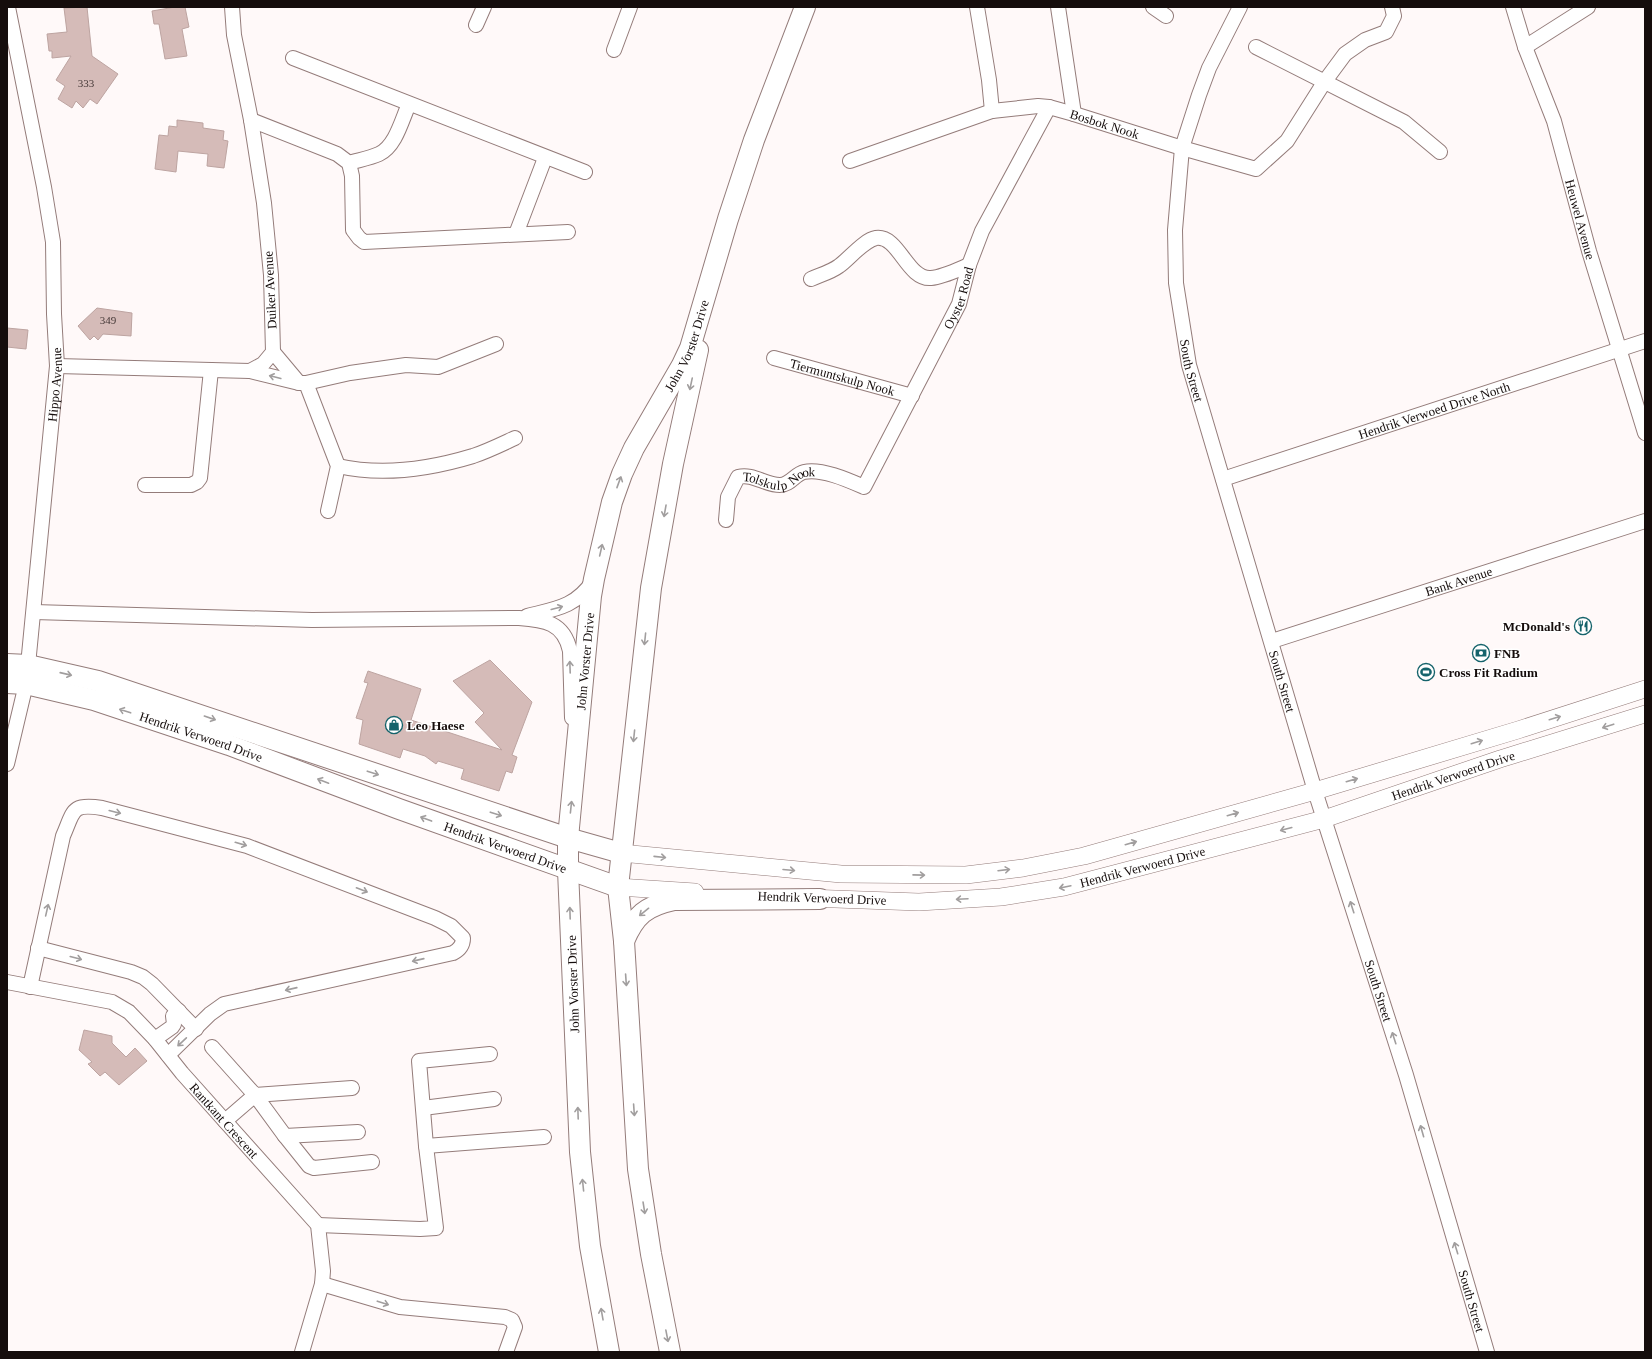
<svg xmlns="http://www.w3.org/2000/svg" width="1652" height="1359" font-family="'Times New Roman',serif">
<rect width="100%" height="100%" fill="#fff9f9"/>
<g fill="#d5bbb8" stroke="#bda4a1">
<polygon points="87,7 92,56 118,74 97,104 90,99 83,108 76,101 72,108 58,99 65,86 56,80 71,56 52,58 52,51 49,51 47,34 67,32 64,8"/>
<polygon points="175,7 185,7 189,27 182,29 187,56 165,59 159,24 154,24 152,11"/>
<polygon points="177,120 203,123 203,128 224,131 223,140 228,141 224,168 207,166 208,154 178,151 176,172 155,169 159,135 168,136 169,126 177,127"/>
<polygon points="97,308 132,313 131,336 103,334 98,340 94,336 90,340 78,326"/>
<polygon points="7,328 28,330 26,349 7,347"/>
<polygon points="490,660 532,702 512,755 517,757 512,773 506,771 499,791 461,779 464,769 438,761 436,764 425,756 403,749 400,758 359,744 363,720 356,718 368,683 364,682 368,671 421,689 411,720 502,750 475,722 484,713 453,681"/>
<polygon points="84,1030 112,1036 112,1043 126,1057 135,1048 147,1061 119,1085 105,1072 100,1076 88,1064 92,1062 79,1050"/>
</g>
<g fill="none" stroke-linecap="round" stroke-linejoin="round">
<g stroke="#947c7a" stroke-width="16">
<g id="minor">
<polyline points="977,7 989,80 992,111"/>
<polyline points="1058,7 1074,114"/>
<polyline points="1153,7 1166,16"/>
<path id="s1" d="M1240 7 1209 68 1199 95 1182 148 1175 230 1176 283 1189 365 1315 791 1406 1075 1487 1352"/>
<path id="s2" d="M1513 7 1525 47 1554 121 1589 251 1645 433"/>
<polyline points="476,25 484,7"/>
<polyline points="1256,47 1404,122 1440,152"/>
<polyline points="1525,47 1588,7"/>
<polyline points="614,50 630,7"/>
<polyline points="293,58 585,172"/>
<polyline points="251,120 337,154 349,163 352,176 353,230 359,238 364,242 568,232"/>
<path id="s3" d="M850 161 992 111 1038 106 1049 107 1074 114 1182 148 1256 169 1287 141 1325 81 1345 54 1365 40 1386 32 1394 16 1392 7"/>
<path d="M349 163C359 160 370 158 379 154 396 146 402 119 409 104"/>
<polyline points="516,234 545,158"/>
<path d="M811 279C820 275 831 272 839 266 849 259 864 240 876 238 899 235 907 280 931 278 943 277 957 270 969 265"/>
<polyline points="273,352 299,383"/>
<path id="s4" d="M774 358 912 396"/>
<polyline points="57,366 250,371 263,364 273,352 271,275 264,203 251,120 234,35 232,7"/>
<polyline points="250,371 299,383 306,383 350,373 406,365 438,367 496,344"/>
<polyline points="306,383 338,466 328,511"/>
<path d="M338 466C382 476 430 469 473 456 488 451 502 444 515 438"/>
<path id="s5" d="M1223 479 1645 341"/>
<polyline points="145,485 191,485 197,482 200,478 211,370"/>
<path id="s6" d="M726 520 728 497 738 477C753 473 765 485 780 485 790 485 795 474 804 472 821 468 848 480 864 487L959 304 969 265 982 231 1049 107"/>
<path d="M34 612 312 620 519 618C544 620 564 622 570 651L572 718"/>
<path d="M527 616C555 609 576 607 593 581"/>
<path id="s7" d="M1272 641 1645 521"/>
<path id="s8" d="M7 764 26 684 28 665 57 366 54 314 53 242 44 187 8 7"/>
<polyline points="38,948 131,972 143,977 152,984 196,1029"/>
<path id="s9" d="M7 982 112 1002 129 1012 155 1039 182 1073 318 1225 323 1271 322 1284 302 1352"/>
<path d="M30 987 63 836C74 811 71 803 102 808L247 846 435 918 451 926 463 938C463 945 459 950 453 953L224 1004 210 1014 168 1055"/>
<polyline points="155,1039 172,1027 174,1024 173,1016 179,1011"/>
<polyline points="212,1047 255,1095 352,1088"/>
<polyline points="423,1108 494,1099"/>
<polyline points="225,1121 255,1095 285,1136 309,1166 314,1168 372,1162"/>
<polyline points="285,1136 358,1132"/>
<polyline points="426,1146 544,1137"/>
<polyline points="318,1225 420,1229 436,1228 426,1146 419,1061 490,1054"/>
<polyline points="322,1284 400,1307 505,1317 512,1320 515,1327 506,1352"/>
</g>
</g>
<g stroke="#947c7a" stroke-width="18">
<g id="tertiary">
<polyline points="621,853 841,874 966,875 1023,868 1084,856 1315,791 1518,730 1645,689"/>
<polyline points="618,887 695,892"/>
<path id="s10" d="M807 898 919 902 1001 897 1064 887 1324 819 1500 759 1645 714"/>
</g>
</g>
<g stroke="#947c7a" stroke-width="22">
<g id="secondary">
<polyline points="7,664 28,665 98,681 568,838 621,853"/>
<path id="s11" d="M7 683 26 684 94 700 229 745 399 809 618 887"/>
<path d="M624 941C635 915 646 906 674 900L820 899"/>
<path id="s12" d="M609 1352 590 1246 580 1152 568 870V838L591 596 594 579 612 502 622 474 634 448 682 365 690 348 728 219 754 140 805 7"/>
<polyline points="670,1352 651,1254 638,1169 624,941 618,887 651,588 673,464 698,350"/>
</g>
</g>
<use href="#minor" stroke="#fff" stroke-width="14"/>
<use href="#tertiary" stroke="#fff" stroke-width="17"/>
<use href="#secondary" stroke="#fff" stroke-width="20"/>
</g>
<defs><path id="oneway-shaft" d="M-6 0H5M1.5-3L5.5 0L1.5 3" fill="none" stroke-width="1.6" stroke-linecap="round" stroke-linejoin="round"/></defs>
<g stroke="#a19e9e">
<use href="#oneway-shaft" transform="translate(275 377) rotate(-166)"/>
<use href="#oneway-shaft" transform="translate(691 384) rotate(102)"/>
<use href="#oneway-shaft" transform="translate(619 482) rotate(-70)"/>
<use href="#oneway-shaft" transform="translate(665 511) rotate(100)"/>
<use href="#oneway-shaft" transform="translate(601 550) rotate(-77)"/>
<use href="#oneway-shaft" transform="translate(557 608) rotate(-15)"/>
<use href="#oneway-shaft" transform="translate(645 639) rotate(96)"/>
<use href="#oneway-shaft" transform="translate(570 667) rotate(-92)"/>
<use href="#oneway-shaft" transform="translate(66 674) rotate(13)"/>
<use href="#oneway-shaft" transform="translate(125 711) rotate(-162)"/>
<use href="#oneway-shaft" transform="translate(210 718) rotate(19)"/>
<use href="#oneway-shaft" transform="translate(1555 718) rotate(-17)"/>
<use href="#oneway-shaft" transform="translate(1608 726) rotate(162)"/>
<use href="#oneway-shaft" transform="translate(634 736) rotate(96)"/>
<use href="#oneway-shaft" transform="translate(1477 742) rotate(-17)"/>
<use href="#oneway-shaft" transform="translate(373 773) rotate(18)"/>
<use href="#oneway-shaft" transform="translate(1352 780) rotate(-16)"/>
<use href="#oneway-shaft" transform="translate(323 781) rotate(-159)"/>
<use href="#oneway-shaft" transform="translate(571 807) rotate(-84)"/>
<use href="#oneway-shaft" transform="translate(115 812) rotate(14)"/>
<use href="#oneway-shaft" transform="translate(496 814) rotate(18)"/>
<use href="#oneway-shaft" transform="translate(1233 814) rotate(-16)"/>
<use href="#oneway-shaft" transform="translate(426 819) rotate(-160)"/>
<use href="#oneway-shaft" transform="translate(1286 829) rotate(165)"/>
<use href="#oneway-shaft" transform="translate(1131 843) rotate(-16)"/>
<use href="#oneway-shaft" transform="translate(241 844) rotate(16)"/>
<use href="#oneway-shaft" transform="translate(660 857) rotate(6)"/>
<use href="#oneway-shaft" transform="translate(789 870) rotate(5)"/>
<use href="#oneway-shaft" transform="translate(1004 870) rotate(-7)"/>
<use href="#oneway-shaft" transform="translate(919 875) rotate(1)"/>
<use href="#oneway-shaft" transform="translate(1065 887) rotate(168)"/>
<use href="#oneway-shaft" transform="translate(362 890) rotate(21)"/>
<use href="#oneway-shaft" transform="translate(962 899) rotate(177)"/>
<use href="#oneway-shaft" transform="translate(1352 907) rotate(-108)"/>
<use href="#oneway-shaft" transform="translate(47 910) rotate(-77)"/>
<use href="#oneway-shaft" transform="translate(644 912) rotate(141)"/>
<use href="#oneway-shaft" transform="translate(570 913) rotate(-92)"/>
<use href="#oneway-shaft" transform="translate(76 958) rotate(15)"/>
<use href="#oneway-shaft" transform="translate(418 960) rotate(167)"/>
<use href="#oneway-shaft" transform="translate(626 980) rotate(86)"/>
<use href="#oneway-shaft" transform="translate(291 989) rotate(167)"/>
<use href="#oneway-shaft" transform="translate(1394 1038) rotate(-108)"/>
<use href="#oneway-shaft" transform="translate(182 1042) rotate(137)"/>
<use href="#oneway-shaft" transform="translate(634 1110) rotate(86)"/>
<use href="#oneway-shaft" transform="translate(578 1113) rotate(-92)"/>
<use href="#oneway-shaft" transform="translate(1422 1131) rotate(-106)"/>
<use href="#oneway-shaft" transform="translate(583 1185) rotate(-96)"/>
<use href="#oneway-shaft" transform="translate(644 1208) rotate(81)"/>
<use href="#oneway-shaft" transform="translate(1456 1248) rotate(-107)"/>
<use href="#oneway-shaft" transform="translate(383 1303) rotate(18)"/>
<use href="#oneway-shaft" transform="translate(602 1314) rotate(-100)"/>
<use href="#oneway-shaft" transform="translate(667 1336) rotate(79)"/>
</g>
<defs>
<g id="restaurant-ring" transform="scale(0.9)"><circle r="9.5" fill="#fff" stroke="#15636b" stroke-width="1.5"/><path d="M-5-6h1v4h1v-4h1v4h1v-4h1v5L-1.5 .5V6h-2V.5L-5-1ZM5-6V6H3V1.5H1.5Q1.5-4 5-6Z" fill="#15636b"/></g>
<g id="bank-ring" transform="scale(0.9)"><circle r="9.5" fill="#fff" stroke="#15636b" stroke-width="1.5"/><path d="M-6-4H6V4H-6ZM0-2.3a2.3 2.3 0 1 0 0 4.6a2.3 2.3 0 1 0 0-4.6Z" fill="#15636b"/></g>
<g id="stadium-ring" transform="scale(0.9)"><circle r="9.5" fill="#fff" stroke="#15636b" stroke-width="1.5"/><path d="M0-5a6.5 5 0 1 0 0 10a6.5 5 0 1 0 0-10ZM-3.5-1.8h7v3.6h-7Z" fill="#15636b"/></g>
<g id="shop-ring" transform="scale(0.9)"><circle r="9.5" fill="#fff" stroke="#15636b" stroke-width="1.5"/><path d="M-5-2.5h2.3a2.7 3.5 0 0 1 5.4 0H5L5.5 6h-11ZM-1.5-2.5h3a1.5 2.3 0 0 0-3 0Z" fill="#15636b"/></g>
</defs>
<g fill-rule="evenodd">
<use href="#restaurant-ring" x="1583" y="626"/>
<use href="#bank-ring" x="1481" y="653"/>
<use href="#stadium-ring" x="1426" y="672"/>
<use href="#shop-ring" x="394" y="725"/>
</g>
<g text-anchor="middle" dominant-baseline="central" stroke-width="3" stroke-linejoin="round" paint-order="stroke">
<g font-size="11" fill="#453837">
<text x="86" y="83">333</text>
<text x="108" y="320">349</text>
</g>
<g font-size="13" fill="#150d0c" stroke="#fff">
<text stroke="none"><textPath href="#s3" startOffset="266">Bosbok Nook</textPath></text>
<text stroke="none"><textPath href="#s2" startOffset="223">Heuwel Avenue</textPath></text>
<text transform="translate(270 290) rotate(-93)">Duiker Avenue</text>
<text stroke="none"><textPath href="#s6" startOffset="391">Oyster Road</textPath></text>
<text stroke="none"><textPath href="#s12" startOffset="1030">John Vorster Drive</textPath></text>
<text stroke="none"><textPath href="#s1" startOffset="377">South Street</textPath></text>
<text stroke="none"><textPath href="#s4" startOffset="71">Tiermuntskulp Nook</textPath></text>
<text stroke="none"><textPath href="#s8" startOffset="383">Hippo Avenue</textPath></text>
<text stroke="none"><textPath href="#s5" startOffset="222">Hendrik Verwoed Drive North</textPath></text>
<text stroke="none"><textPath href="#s6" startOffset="89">Tolskulp Nook</textPath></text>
<text stroke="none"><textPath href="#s7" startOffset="196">Bank Avenue</textPath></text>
<text stroke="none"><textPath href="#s12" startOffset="694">John Vorster Drive</textPath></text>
<text stroke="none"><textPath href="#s1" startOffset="701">South Street</textPath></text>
<text stroke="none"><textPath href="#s11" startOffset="202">Hendrik Verwoerd Drive</textPath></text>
<text stroke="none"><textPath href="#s10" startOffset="663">Hendrik Verwoerd Drive</textPath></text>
<text stroke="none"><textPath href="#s11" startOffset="526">Hendrik Verwoerd Drive</textPath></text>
<text stroke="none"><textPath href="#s10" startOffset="339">Hendrik Verwoerd Drive</textPath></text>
<text transform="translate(822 898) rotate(2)">Hendrik Verwoerd Drive</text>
<text transform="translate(573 984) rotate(-92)">John Vorster Drive</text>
<text stroke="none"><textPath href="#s1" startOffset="1025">South Street</textPath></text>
<text stroke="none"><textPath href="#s9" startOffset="271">Rantkant Crescent</textPath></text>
<text stroke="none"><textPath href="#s1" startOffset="1349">South Street</textPath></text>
</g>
<g font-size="13" font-weight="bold" fill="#150d0c" stroke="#fff" text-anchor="start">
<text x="1570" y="626" text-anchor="end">McDonald's</text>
<text x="1494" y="653">FNB</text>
<text x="1439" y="672">Cross Fit Radium</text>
<text x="407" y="725">Leo Haese</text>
</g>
</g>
<rect width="1652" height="1359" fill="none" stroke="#150d0c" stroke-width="16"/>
</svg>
